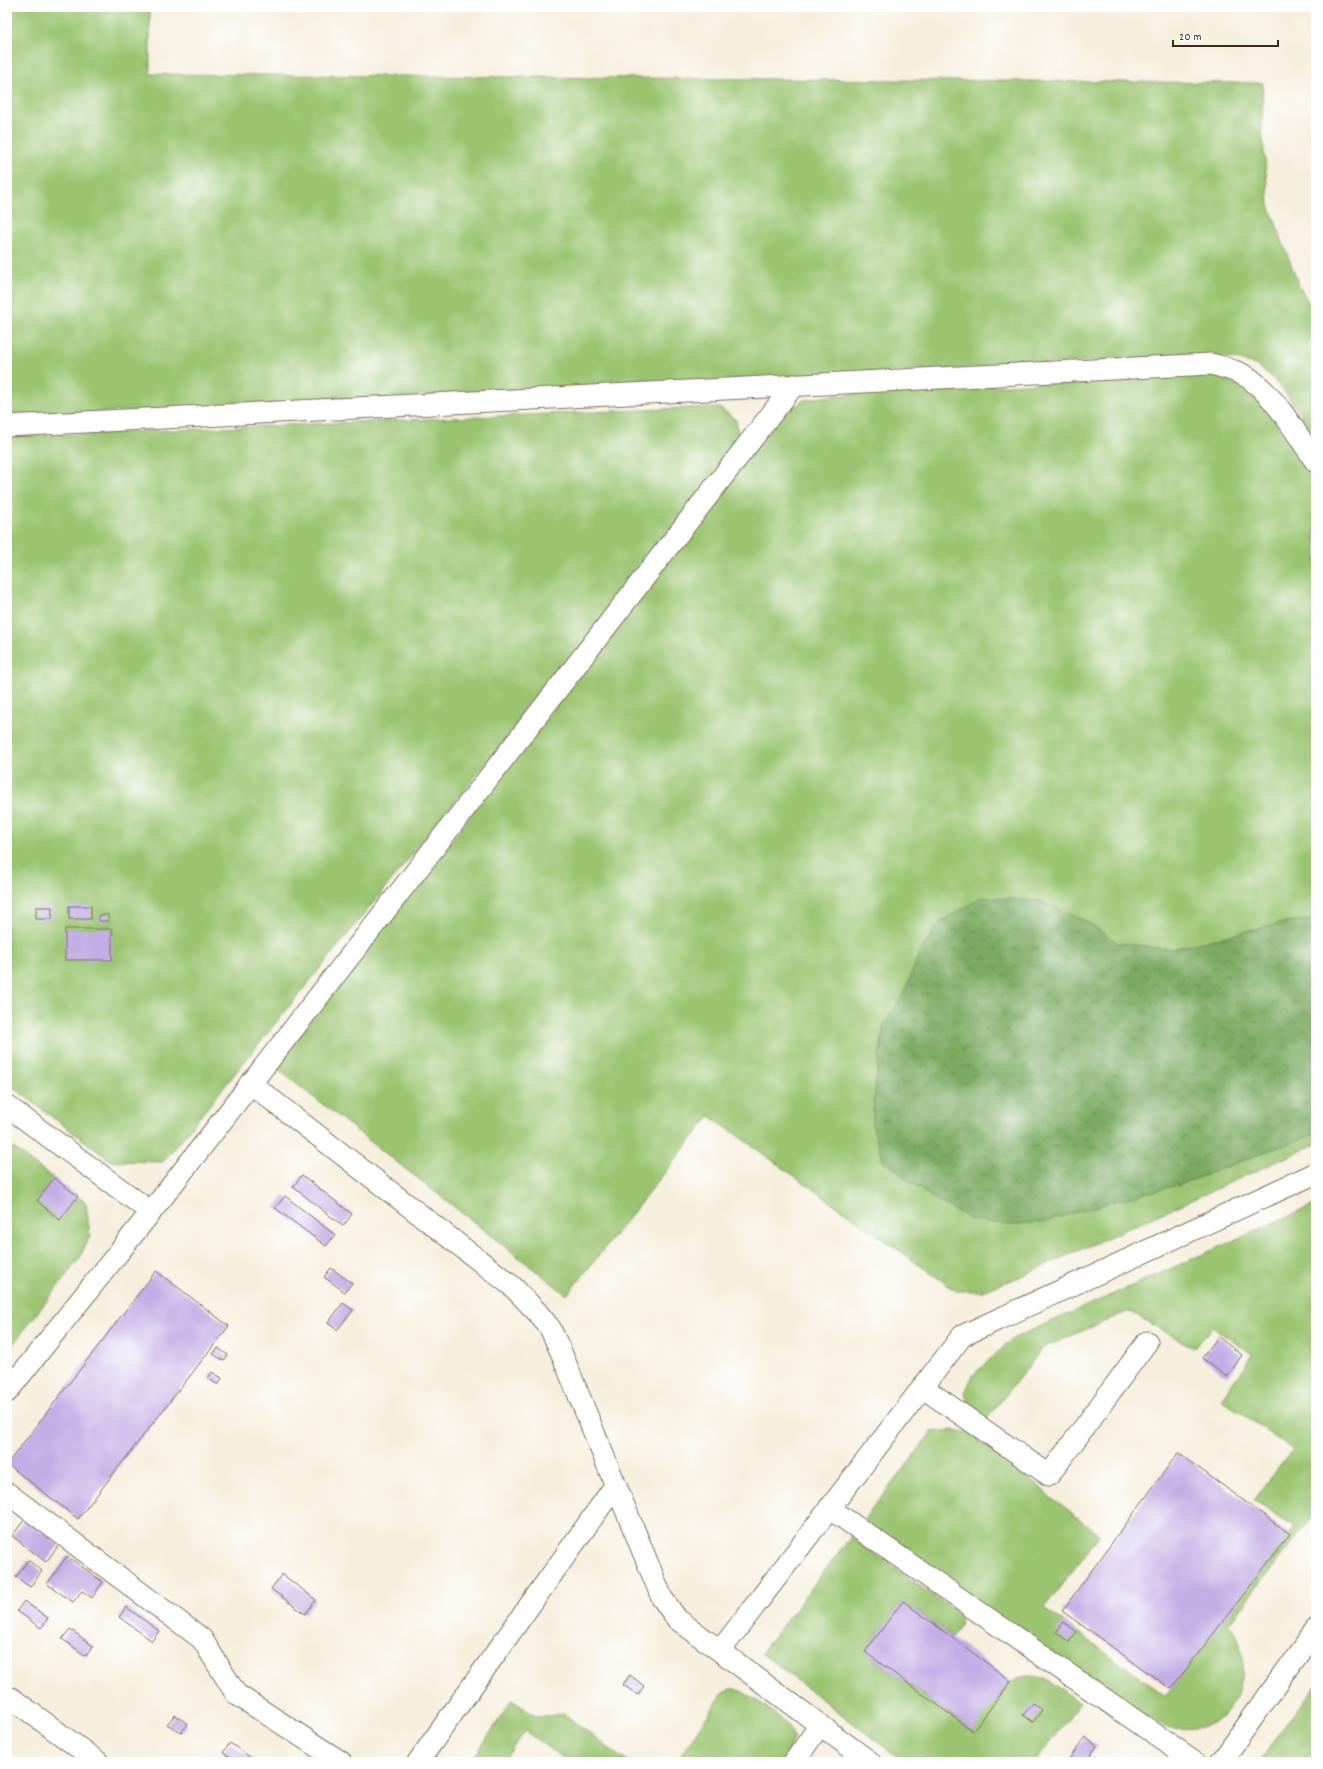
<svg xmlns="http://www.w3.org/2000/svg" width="1323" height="1769" font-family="Dekko,sans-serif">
<defs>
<pattern id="forest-crowns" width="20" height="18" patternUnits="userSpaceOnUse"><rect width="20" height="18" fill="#7baa62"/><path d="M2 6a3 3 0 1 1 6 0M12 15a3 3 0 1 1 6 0" fill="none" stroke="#668b50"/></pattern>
</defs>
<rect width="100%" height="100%" fill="#fff"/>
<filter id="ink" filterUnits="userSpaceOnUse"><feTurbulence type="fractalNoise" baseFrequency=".025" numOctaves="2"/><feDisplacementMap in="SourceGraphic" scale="8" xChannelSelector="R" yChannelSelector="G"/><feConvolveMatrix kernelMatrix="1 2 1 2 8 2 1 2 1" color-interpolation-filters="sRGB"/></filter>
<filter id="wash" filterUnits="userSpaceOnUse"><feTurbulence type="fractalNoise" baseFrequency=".012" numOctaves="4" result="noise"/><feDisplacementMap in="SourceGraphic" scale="16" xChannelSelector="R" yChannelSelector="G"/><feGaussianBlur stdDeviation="0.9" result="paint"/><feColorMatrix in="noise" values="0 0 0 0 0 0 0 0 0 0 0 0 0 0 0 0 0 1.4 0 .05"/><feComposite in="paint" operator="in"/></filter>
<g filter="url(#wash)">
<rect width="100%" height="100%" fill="#f6efdd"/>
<g fill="#9ac470" stroke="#6a7747">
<path d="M7 7H150V74L1263 83 1262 129 1269 205 1299 286 1316 316V437C1302 417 1282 384 1262 369 1247 358 1218 357 1200 356L7 417Z"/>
<polygon points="1213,373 1242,388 1264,405 1316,483 1316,1144 1022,1276 983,1291 956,1291 710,1116 567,1295 275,1067 778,420 804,400 836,395"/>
<polygon points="687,408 720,408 736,420 739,438 734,458 163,1162 111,1161 7,1083 7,437"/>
<polygon points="7,1143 86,1203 90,1236 79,1259 7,1352"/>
<path d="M1316 1204V1511L1228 1625C1232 1630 1237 1634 1239 1640 1250 1668 1239 1707 1213 1723 1204 1729 1177 1730 1168 1727 1161 1725 1154 1721 1148 1718L862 1522 932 1432 950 1430 969 1432 1100 1535 1044 1608 1166 1696 1214 1629 1295 1527 1254 1500 1293 1449 1221 1399 1253 1355 1212 1327 1194 1348 1129 1311 1043 1348 985 1421 970 1411 965 1393 973 1375 1012 1339Z"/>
<path d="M851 1537 958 1613C964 1622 959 1629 952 1637L903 1601 865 1652 972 1731 1011 1681C1038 1666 1058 1688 1080 1703L1035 1762H904L761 1653Z"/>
<polygon points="1316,1685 1316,1762 1259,1762"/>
<path d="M729 1689H736L743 1692C756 1701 795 1722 793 1740 792 1748 785 1756 781 1762H676L723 1693Z"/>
<polygon points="512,1700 537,1717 564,1714 627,1762 568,1762 525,1731 503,1762 471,1762"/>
</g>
<polygon fill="url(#forest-crowns)" stroke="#5b6a40" points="982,897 1039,901 1086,921 1118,943 1172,949 1291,921 1316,920 1316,1133 1181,1184 1108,1203 1044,1222 1010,1225 972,1220 929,1196 883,1160 872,1124 876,1079 884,1024 905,992 918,956 939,923"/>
<g id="blocks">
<g fill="#c2ade5">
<rect x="69" y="906" width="22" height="13"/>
<rect x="36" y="907" width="16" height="12"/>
<polygon points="99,915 108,915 109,921 99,921"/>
<rect x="65" y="929" width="47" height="31"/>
<polygon points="302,1175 352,1214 343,1226 293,1187"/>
<polygon points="54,1178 78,1196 60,1220 37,1201"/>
<polygon points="285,1196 335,1235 326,1246 275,1208"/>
<polygon points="331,1268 352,1283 345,1292 324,1277"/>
<polygon points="156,1271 229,1326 78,1519 7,1464"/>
<polygon points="343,1303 353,1310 337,1330 328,1323"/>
<polygon points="1218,1337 1242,1355 1227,1377 1202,1358"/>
<polygon points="218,1348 228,1355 224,1361 213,1354"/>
<polygon points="212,1372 222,1378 218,1385 208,1378"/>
<polygon points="1178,1453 1290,1534 1171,1689 1062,1611"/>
<polygon points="25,1519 59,1545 46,1562 12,1536"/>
<polygon points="67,1556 103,1582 92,1598 82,1591 73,1602 47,1584"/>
<polygon points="28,1560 42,1571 30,1587 16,1577"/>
<polygon points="282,1574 316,1600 305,1614 271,1589"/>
<polygon points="24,1601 48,1618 41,1628 17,1611"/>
<polygon points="903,1601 1011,1681 973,1731 865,1652"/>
<polygon points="126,1607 159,1631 152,1641 119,1617"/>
<polygon points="1064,1622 1077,1632 1069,1642 1056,1632"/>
<polygon points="70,1629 93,1646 86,1656 62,1639"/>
<polygon points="630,1675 644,1686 638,1695 623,1685"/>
<polygon points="1033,1703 1042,1710 1033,1722 1023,1715"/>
<polygon points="175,1715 188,1724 181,1733 167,1724"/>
<polygon points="1085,1737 1097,1746 1085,1762 1067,1762"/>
<polygon points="230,1743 257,1762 237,1762 223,1753"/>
</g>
</g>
</g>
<g filter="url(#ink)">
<use href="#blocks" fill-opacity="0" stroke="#7c6f61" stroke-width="1"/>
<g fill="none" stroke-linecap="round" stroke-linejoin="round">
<g stroke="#7c6f61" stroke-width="23">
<g id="lane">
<path d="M7 426 1211 364C1225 368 1243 372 1254 382 1280 403 1297 435 1316 462"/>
<polyline points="250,1083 512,1286 537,1312 550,1328 561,1352 662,1598 677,1619 870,1762"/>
<polyline points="7,1106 151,1212"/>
<polyline points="922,1387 1049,1475 1147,1342"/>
<polyline points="7,1392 151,1212 794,385"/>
<polyline points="7,1493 202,1639 236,1694 341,1762"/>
<polyline points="829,1508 1195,1762"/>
<polyline points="720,1651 962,1336 1316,1173"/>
<polyline points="7,1703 11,1698 98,1762"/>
<polyline points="418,1762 615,1486"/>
<polyline points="794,1762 820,1725"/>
<polyline points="1221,1762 1316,1629"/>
</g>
</g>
<use href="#lane" stroke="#fff" stroke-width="21"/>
</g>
</g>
<rect width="1323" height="1769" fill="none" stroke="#fff" stroke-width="24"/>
<path d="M1173 40v6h105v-6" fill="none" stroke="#3b2a1e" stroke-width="2"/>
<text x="1179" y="40" font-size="12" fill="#3b2a1e" stroke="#ffffff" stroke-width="3" paint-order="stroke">20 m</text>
</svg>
